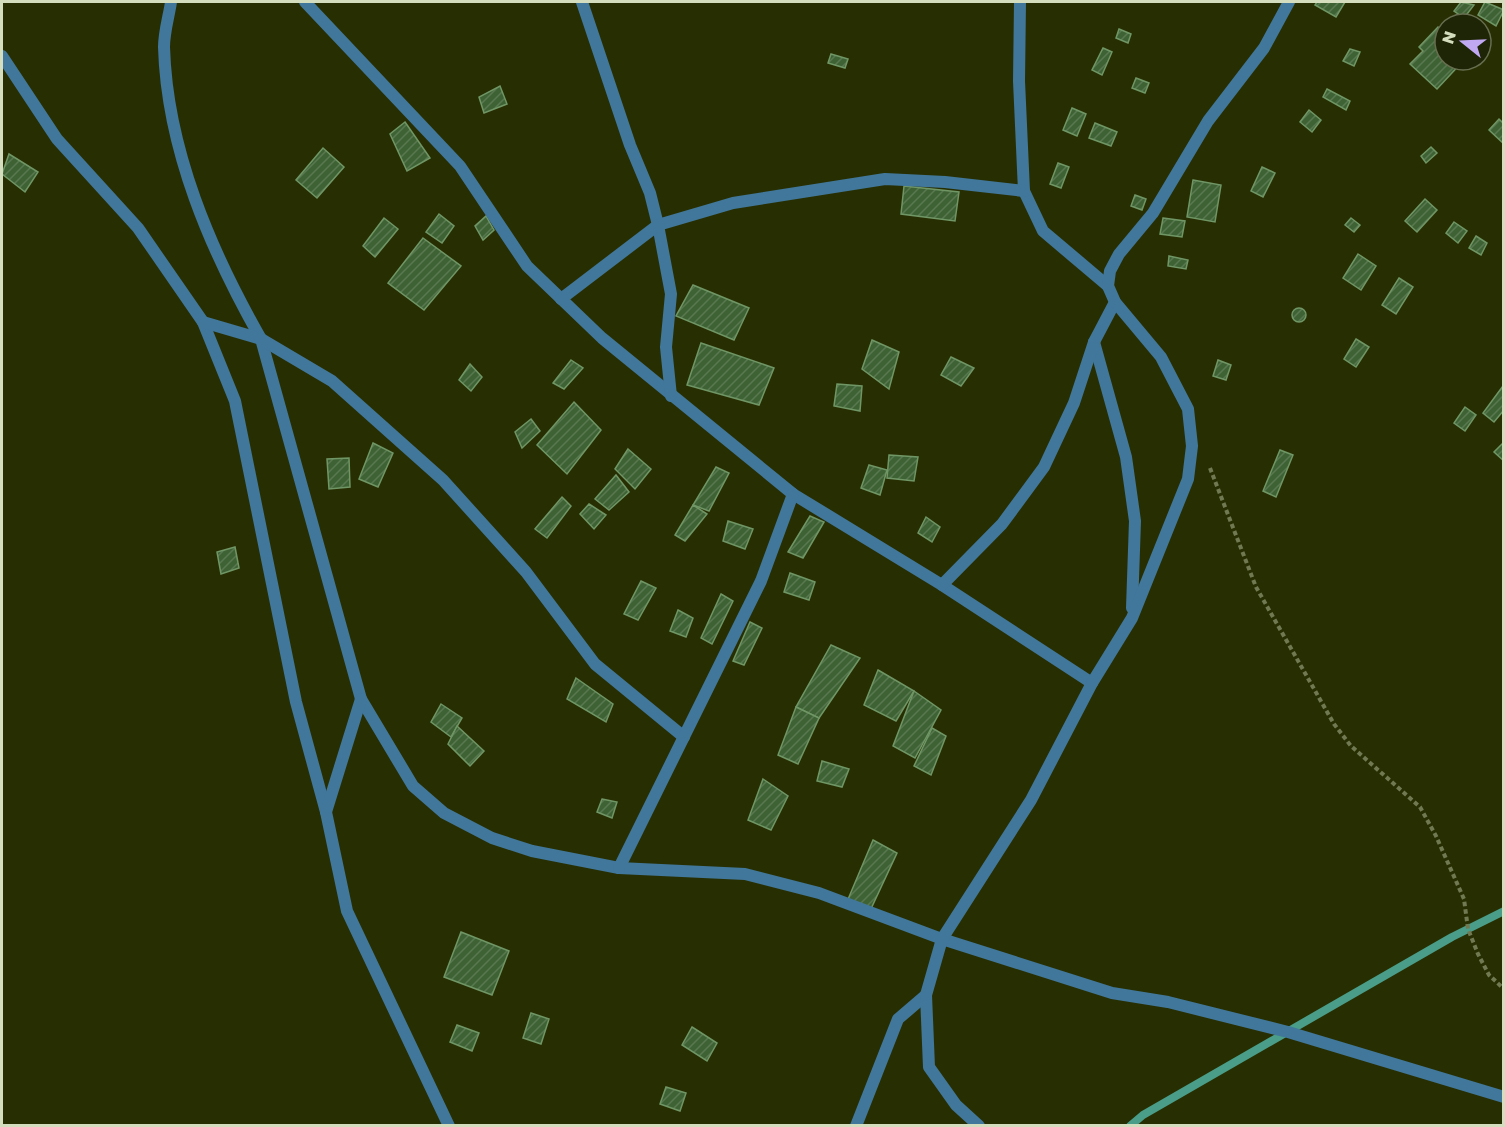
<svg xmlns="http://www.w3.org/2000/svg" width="1505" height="1127" font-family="'Golos Text',sans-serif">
<defs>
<pattern id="building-hatch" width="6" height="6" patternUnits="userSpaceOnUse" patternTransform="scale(1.5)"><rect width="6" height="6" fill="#3e6234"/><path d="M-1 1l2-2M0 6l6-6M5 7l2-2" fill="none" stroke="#597850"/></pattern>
</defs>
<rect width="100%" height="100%" fill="#272f02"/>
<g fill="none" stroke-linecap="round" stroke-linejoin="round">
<polyline stroke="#4a9d88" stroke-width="8" points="1130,1126 1143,1115 1452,937 1504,911"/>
</g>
<g fill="url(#building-hatch)" stroke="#709666" stroke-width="1.5">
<polygon points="1317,2 1345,2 1336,17 1315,5"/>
<polygon points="1461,2 1474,5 1464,18 1454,11"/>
<polygon points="1485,2 1504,10 1496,26 1478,15"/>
<polygon points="1438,27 1445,34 1445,60 1464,60 1437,89 1410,64 1423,51 1419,47"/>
<polygon points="1119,29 1131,34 1128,43 1116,38"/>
<polygon points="1103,48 1112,52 1102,75 1092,70"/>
<polygon points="1350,49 1360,52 1354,66 1343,61"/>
<polygon points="831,54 848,59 845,68 828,63"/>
<polygon points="1136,78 1149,83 1145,93 1132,88"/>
<polygon points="500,86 507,104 484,113 479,97"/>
<polygon points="1327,89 1350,101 1346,110 1323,97"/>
<polygon points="1072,108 1086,114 1077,136 1063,130"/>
<polygon points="1309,110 1321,120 1312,132 1300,122"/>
<polygon points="1499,119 1504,124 1503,143 1489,130"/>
<polygon points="405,122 430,158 407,171 390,134"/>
<polygon points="1095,123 1117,132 1111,146 1089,138"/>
<polygon points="1431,147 1437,153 1426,163 1421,156"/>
<polygon points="323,148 344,167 317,198 296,180"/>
<polygon points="9,154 38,172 25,192 2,174"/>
<polygon points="1058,163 1069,167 1061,188 1050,184"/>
<polygon points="1262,167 1275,173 1263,197 1251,191"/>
<polygon points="1193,180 1221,185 1215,222 1187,217"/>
<polygon points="904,186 959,192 955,221 901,214"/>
<polygon points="1135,195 1146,199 1142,210 1131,206"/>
<polygon points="1425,199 1437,210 1417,232 1405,221"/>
<polygon points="439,214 454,226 442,243 426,232"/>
<polygon points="486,216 494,230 483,240 475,226"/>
<polygon points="384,218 398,229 375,257 363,246"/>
<polygon points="1163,218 1185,221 1182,237 1160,234"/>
<polygon points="1351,218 1360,225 1354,232 1345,225"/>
<polygon points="1454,222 1467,231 1458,243 1446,233"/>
<polygon points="1476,236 1487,243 1481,255 1469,248"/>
<polygon points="423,238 461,266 424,310 388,283"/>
<polygon points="1358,254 1376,266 1361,290 1343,278"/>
<polygon points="1169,256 1188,260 1186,269 1168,266"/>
<polygon points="1399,278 1413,287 1396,314 1382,305"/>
<polygon points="693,285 749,308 734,340 676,316"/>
<circle cx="1299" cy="315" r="7"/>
<polygon points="1356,339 1369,347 1356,367 1344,359"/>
<polygon points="872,340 899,352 889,389 862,369"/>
<polygon points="701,343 774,368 759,405 687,385"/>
<polygon points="951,357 974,368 961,386 941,375"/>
<polygon points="571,360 583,368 564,389 553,383"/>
<polygon points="1218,360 1231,365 1226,380 1213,376"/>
<polygon points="470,364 482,377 471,391 459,380"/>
<polygon points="837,384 862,386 860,411 834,406"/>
<polygon points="1503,386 1504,410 1494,422 1483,413"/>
<polygon points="574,402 601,430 567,474 537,445"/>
<polygon points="1465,407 1476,415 1465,431 1454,423"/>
<polygon points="531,419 540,431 522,448 515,432"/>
<polygon points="1504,442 1504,461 1494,452"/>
<polygon points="373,443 393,453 378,487 359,479"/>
<polygon points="628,449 651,469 635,489 615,469"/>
<polygon points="1280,450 1293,455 1276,497 1263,491"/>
<polygon points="889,455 918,457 914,481 887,478"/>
<polygon points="349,458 350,487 329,489 327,459"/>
<polygon points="869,465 887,470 880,495 861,488"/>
<polygon points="716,467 729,473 709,511 693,505"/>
<polygon points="616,475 629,492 609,510 595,499"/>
<polygon points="562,497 571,506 547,538 535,529"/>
<polygon points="589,504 606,515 594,529 580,514"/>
<polygon points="693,505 707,514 685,541 675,535"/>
<polygon points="810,516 824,522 803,558 788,552"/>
<polygon points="926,517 940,527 932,542 918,533"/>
<polygon points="728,521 753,529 745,549 723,541"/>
<polygon points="235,547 239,568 221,574 217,552"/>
<polygon points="790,573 815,582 809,600 784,592"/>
<polygon points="641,581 656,588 638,620 624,614"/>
<polygon points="721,594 733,601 712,644 701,638"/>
<polygon points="678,610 693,618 686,637 670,631"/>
<polygon points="750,622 762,628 744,665 733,661"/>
<polygon points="831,645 860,658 819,718 796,707"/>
<polygon points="878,670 914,691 896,721 864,705"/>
<polygon points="576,678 613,704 606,722 567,699"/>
<polygon points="914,691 941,710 915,758 893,746"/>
<polygon points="441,704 462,718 451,737 431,722"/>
<polygon points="796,707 819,718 798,764 778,755"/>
<polygon points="457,726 484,751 470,766 448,744"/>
<polygon points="932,728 946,736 931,775 914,766"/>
<polygon points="822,761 849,769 842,787 817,781"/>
<polygon points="763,779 788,796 771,830 748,820"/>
<polygon points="602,799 617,802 612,818 597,812"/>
<polygon points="873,840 897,853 869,913 846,904"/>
<polygon points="461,932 509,951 492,995 444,977"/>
<polygon points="531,1013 549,1019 541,1044 523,1038"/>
<polygon points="457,1025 479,1033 472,1051 450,1042"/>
<polygon points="692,1027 717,1043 707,1061 682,1045"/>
<polygon points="666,1087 686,1093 680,1111 660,1104"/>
</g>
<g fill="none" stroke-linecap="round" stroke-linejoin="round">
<polyline stroke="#717952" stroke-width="4" stroke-dasharray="4.5 3" stroke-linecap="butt" points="1210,468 1256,587 1334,724 1351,746 1420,807 1436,836 1464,899 1468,929 1478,954 1489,975 1504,989"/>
<g stroke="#41779b" stroke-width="12">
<path d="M171 2C169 16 164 32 164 47 167 150 211 251 261 339L361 699 413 786 444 813 492 838 532 851 619 868 745 874 819 893 942 939 1112 993 1168 1002 1288 1032 1504 1097"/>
<polyline points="305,2 460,166 527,266 602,338 793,494 942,585 1092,683"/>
<polyline points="582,2 630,145 650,193 658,225 671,294 666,347 671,396"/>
<polyline points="1020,2 1019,81 1024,191 1043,231 1108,286"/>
<polyline points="2,56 57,139 138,228 203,322 235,401 296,702 326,812"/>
<polyline points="561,299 658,225 733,203 885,179 945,182 1024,191"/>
<polyline points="203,322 261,339 332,381 443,480 526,572 595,664 684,737"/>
<polyline points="1094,342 1126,457 1135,521 1132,608"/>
<polyline points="942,585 1002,524 1044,467 1074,403 1094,342 1115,302"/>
<polyline points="361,699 326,812 347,911 449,1126"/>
<polyline points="619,868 761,581 793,494"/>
<polyline points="856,1126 898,1019 926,995"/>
<polyline points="979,1126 956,1105 929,1067 926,995 942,939 1031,800 1092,683 1132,618 1188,479 1192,446 1188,409 1161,357 1115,302 1108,286 1110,271 1119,254 1153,213 1208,121 1264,48 1289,2"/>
</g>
</g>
<rect width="1505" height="1127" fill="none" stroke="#d5ddbf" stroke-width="6"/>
<g transform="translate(1463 42) rotate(288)"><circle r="28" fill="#1e2406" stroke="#676e50" stroke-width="1.5"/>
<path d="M0-4.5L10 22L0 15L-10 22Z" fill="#c1a8f3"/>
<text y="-9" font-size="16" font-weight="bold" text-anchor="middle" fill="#d5ddbf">N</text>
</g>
</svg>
